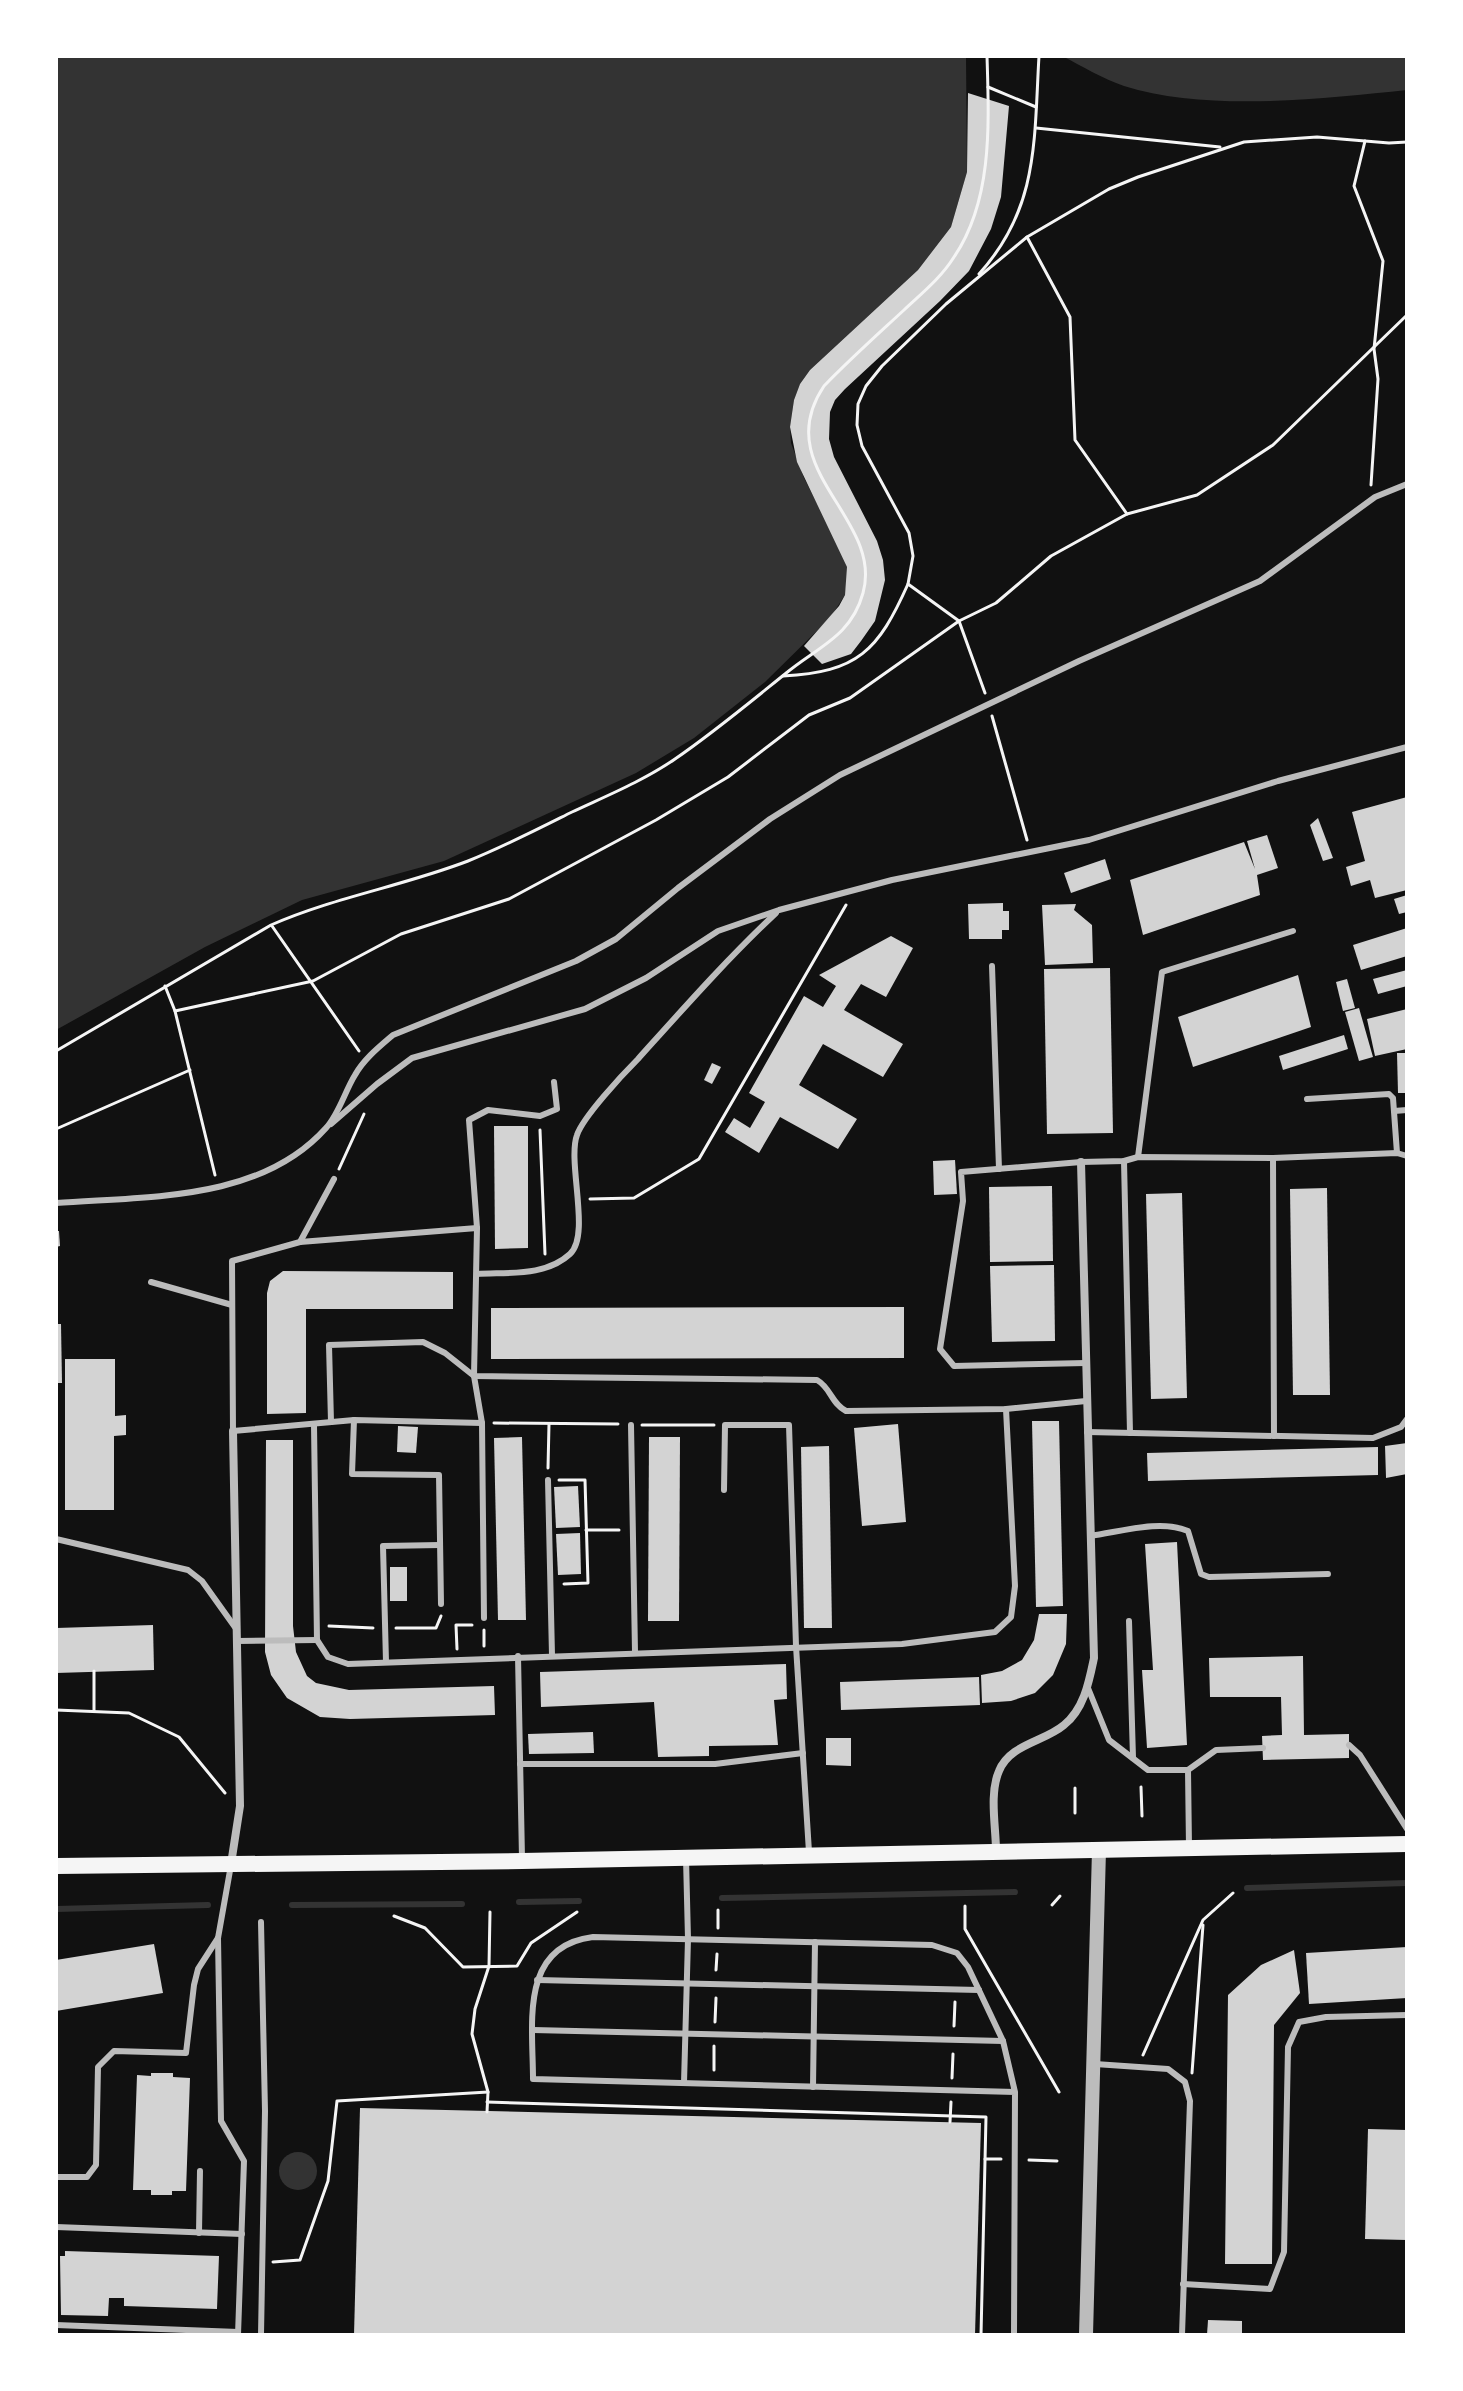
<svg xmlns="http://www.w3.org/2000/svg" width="1463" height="2391" font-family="'Nunito Sans',sans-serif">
<rect width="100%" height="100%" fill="#111"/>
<g fill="#333">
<polygon points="56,56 966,56 967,172 951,227 918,270 810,370 800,384 794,400 790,427 791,443 804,478 843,554 847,567 847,582 845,595 830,618 765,682 694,738 636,773 444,861 302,900 205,947 56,1030"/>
<path d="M1062 56H1407V90C1321 99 1207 112 1124 86 1103 79 1082 66 1062 56Z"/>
<circle cx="298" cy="2171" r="19"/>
</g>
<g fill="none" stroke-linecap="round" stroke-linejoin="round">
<g stroke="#333" stroke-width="6">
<polyline points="1247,1888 1407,1883"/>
<polyline points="722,1898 1015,1892"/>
<polyline points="519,1902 579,1901"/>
<polyline points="292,1905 462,1904"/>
<polyline points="56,1909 208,1905"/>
</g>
</g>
<g fill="#d3d3d3">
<polygon points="968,93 1009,106 1001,197 991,229 969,271 940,301 845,389 835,400 830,412 829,439 834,457 877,541 883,560 885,580 875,621 861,641 851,654 822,664 804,646 839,606 845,595 847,567 797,462 790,427 794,400 800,384 810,370 918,270 951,227 967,172"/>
<polygon points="1407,797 1407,890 1375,898 1370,880 1351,886 1346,867 1365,861 1352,812"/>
<polygon points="1318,818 1333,858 1323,861 1310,825"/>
<polygon points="1267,835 1278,868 1257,875 1260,895 1143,935 1130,880 1244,842 1255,869 1247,841"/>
<polygon points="1105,859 1111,879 1071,893 1064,873"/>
<polygon points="1407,895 1407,912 1399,914 1394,899"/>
<polygon points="1003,903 1003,911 1009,911 1009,930 1002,930 1002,939 969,939 968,904"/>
<polygon points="1076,904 1074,910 1092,925 1093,963 1045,965 1042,905"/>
<polygon points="1407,928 1407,956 1361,970 1353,945"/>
<polygon points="891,936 913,948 886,997 861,984 844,1010 903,1044 883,1077 823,1044 799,1085 857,1119 838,1149 780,1117 759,1153 725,1132 734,1118 750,1128 765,1102 749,1093 804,996 823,1007 836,986 819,975"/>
<polygon points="1110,968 1113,1133 1047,1134 1044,969"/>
<polygon points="1407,970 1407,986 1378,994 1373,979"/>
<polygon points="1298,975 1311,1027 1193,1067 1178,1017"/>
<polygon points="1347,979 1355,1008 1343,1011 1336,982"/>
<polygon points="1359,1008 1373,1057 1359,1061 1345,1012"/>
<polygon points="1407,1009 1407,1049 1375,1056 1367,1019"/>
<polygon points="1344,1035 1348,1049 1283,1070 1279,1056"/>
<polygon points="1397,1053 1407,1053 1407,1093 1398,1093"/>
<polygon points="712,1063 721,1067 712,1084 704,1080"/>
<polygon points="494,1126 528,1126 528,1248 495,1249"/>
<polygon points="955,1160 957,1194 934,1195 933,1161"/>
<polygon points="1052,1186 1053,1261 990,1262 989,1187"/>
<polygon points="1327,1188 1330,1395 1293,1395 1290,1189"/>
<polygon points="1182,1193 1187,1398 1151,1399 1146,1194"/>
<polygon points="56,1231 59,1231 60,1246 56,1247"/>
<polygon points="1054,1265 1055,1341 992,1342 990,1266"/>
<polygon points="283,1271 453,1272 453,1309 306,1309 306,1413 267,1414 267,1293 270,1281"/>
<polygon points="904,1307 904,1358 491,1359 491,1308"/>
<polygon points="56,1324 61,1324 62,1383 56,1383"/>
<polygon points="65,1359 115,1359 115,1416 126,1415 126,1435 114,1436 114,1510 65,1510"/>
<polygon points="1032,1421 1059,1421 1063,1606 1036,1607"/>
<polygon points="898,1424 906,1522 862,1526 854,1428"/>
<polygon points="398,1426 418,1427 416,1453 397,1452"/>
<polygon points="522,1437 526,1620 498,1620 494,1438"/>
<polygon points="649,1437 680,1437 679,1621 648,1621"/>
<polygon points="266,1440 293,1440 293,1626 296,1652 307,1676 316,1683 349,1690 494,1686 495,1715 350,1719 320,1717 287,1698 271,1675 265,1652"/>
<polygon points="1407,1443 1407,1474 1386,1478 1385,1446"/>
<polygon points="829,1446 832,1628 804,1628 801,1447"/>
<polygon points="1378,1447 1378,1475 1148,1481 1147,1453"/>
<polygon points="578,1486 580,1527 556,1528 554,1487"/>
<polygon points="580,1533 581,1574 558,1575 556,1534"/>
<polygon points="1177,1542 1187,1745 1147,1748 1142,1670 1153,1670 1145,1544"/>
<rect x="390" y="1567" width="17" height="34"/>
<polygon points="1039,1614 1067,1614 1066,1644 1053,1675 1035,1693 1011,1701 982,1703 981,1675 1002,1671 1022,1660 1034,1640"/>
<polygon points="153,1625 154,1670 56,1673 56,1628"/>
<polygon points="1303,1656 1304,1735 1349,1734 1349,1758 1263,1760 1262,1736 1282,1735 1281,1697 1210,1697 1209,1658"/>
<polygon points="786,1664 787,1699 774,1700 778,1745 709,1746 709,1756 658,1757 654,1702 541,1707 540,1672"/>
<polygon points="979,1677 980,1705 841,1710 840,1682"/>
<polygon points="593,1732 594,1753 529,1754 528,1734"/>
<polygon points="826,1738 851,1738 851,1766 826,1765"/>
<polygon points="154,1944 163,1993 56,2011 56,1960"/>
<polygon points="1407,1947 1407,1998 1309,2004 1306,1953"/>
<polygon points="1294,1950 1300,1993 1274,2025 1272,2264 1225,2264 1228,1995 1261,1965"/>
<polygon points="151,2073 173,2073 173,2077 190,2078 186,2191 172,2191 172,2195 151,2195 151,2190 133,2190 137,2075 151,2076"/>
<polygon points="360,2108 981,2123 975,2335 354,2335"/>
<polygon points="1368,2129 1407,2130 1407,2240 1365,2239"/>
<polygon points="65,2251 219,2256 217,2309 124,2306 124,2298 109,2298 108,2316 61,2315 60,2256 65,2256"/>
<polygon points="1208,2320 1242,2321 1242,2335 1207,2335"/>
</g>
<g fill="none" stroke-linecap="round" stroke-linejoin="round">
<g stroke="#f5f5f5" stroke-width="3">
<polyline points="988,87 1036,107"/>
<polyline points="1036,128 1220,147"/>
<polyline points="1365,141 1354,186 1383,261 1374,349 1378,379 1371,485"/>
<polyline points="1027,237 1070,317 1075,440 1127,514"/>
<path d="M979 274C1039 208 1034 140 1039 56"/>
<path d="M783 676C858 672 878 651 908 584"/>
<polyline points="985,693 959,621 996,603 1051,556 1127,514 1197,495 1273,445 1407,315"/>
<polyline points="992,716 1027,840"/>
<polyline points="272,926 359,1051"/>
<polyline points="165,986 175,1011 215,1175"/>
<polyline points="175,1011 313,981 401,934 509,899 656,820 728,777 809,715 850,698 959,621 908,584 913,556 909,533 862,446 857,425 858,404 866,386 882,366 946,304 1027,237 1109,189 1138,177 1244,142 1317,137 1389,143 1407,142"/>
<path d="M56 1051 271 925C335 897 403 886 468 861 503 847 538 829 572 812 606 796 643 781 675 759 713 733 749 703 785 674 817 647 851 637 863 593 884 518 768 469 824 386 850 359 877 335 904 310 921 294 941 278 954 257 993 200 989 123 987 56"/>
<polyline points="56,1129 190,1070"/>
<polyline points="540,1130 545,1254"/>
<polyline points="339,1169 364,1114"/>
<polyline points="590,1199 634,1198 699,1159 846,905"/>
<polyline points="494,1423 618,1424"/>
<polyline points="642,1425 714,1425"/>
<polyline points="548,1468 549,1424"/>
<polyline points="559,1480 585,1480 588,1583 564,1584"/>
<polyline points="586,1530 619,1530"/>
<polyline points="329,1626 373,1628"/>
<polyline points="396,1628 436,1628 441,1616"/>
<polyline points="484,1630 484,1646"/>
<polyline points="457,1649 456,1625 472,1625"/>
<polyline points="94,1671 94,1711"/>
<polyline points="56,1710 129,1713 179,1737 225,1793"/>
<polyline points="1141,1787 1142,1816"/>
<polyline points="1075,1813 1075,1788"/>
<polyline points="1052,1905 1060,1896"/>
<polyline points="965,1906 965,1929 1059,2092"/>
<polyline points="394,1916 425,1928 463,1967 517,1966 531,1943 577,1912"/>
<polyline points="718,1928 718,1910"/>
<polyline points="716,1970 717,1954"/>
<polyline points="715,2022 716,1998"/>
<polyline points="954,2026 955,2002"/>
<polyline points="1143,2055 1203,1920 1233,1893"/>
<polyline points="714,2070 714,2046"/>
<polyline points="1192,2073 1203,1925"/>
<polyline points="952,2078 953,2054"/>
<polyline points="487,2102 986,2117 981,2335"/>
<polyline points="487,2112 488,2092 472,2034 475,2009 489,1966 490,1912"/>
<polyline points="950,2122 951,2102"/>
<polyline points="985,2159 1001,2159"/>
<polyline points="1029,2160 1057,2161"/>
<polyline points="273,2262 300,2260 328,2181 337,2101 488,2092"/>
</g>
<g stroke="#bcbcbc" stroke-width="6">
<polyline points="992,966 999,1169"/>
<polyline points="1307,1099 1389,1094 1393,1098 1397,1153"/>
<polyline points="1394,1111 1407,1110"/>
<polyline points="331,1124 377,1084 412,1058 585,1009 646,978 718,931 779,910 892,880 1089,840 1278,781 1407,747"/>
<polyline points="1138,1157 1162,972 1293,931"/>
<polyline points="1273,1158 1274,1436"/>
<polyline points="1124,1161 1130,1433"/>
<polyline points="334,1179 300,1242 232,1261 233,1431 354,1420 482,1423 474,1376 477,1228 469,1120 488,1110 540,1116 557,1109 554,1082"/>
<path d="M56 1203C147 1196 260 1202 326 1128 339 1114 345 1091 355 1075 364 1059 379 1047 393 1035L576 961 616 939 678 888 770 819 840 775 1079 661 1260 581 1375 497 1407 484"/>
<polyline points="300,1242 477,1228"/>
<path d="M477 1274C508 1272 545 1277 570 1254 591 1235 567 1162 577 1135 583 1117 623 1074 638 1059 683 1009 727 959 776 913"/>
<polyline points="151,1282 232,1305"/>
<polyline points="1086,1363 954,1366 940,1349 963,1201 961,1172 1081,1162 1124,1161 1138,1157 1273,1158 1397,1153 1407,1156"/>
<polyline points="354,1420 352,1474 439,1475 441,1604"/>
<path d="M331 1422 329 1345 423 1342 445 1353 474 1376 817 1380C831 1388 831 1403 846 1411L1006 1409 1086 1401"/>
<polyline points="482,1423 484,1618"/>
<polyline points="314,1425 317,1640 328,1657 348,1664 902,1644 995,1632 1011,1617 1015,1586 1006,1409"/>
<polyline points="631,1425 635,1652"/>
<polyline points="1087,1432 1373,1438 1401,1427 1407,1419"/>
<polyline points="548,1480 552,1655"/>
<polyline points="724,1490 725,1425 789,1425 796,1646 809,1852"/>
<path d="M1090 1536C1120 1532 1160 1519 1188 1531L1201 1574 1209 1577 1328 1574"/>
<polyline points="56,1539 188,1570 202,1581 237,1630"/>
<polyline points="1129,1621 1133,1758"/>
<polyline points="237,1641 317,1640"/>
<polyline points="518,1656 522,1858"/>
<polyline points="386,1662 383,1546 440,1545"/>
<polyline points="1088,1688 1109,1740 1148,1770 1188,1770 1216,1750 1263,1748"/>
<polyline points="1349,1745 1360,1755 1407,1829"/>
<polyline points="520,1764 715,1764 803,1753"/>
<polyline points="1188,1770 1189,1847"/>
<polyline points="231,1865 218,1938 221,2121 244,2161 238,2335"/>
<polyline points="537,1980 979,1990"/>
<polyline points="533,2030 1003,2041"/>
<polyline points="1095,2064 1168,2069 1185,2082 1190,2101 1182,2335"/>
<polyline points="684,2083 688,1939 686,1858"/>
<polyline points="813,2087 815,1942"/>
<polyline points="56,2177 87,2177 96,2165 98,2067 114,2051 186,2053 194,1985 198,1969 218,1938"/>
<polyline points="56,2227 242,2234"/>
<polyline points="199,2233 200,2171"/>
<polyline points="1183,2284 1270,2289 1284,2252 1288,2047 1299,2022 1326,2017 1407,2015"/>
<polyline points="56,2325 238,2332"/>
<polyline points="261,2335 265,2111 261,1922"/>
<path d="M1014 2335 1015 2092 1003 2041 968 1967 957 1953 932 1945 593 1937C519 1946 533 2024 533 2079L1015 2092"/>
</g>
<g stroke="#bcbcbc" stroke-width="8">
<path d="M996 1851C996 1827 989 1794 999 1771 1010 1744 1044 1742 1064 1725 1084 1709 1089 1682 1094 1658L1081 1162"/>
<polyline points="231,1864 240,1806 233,1431"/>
</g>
<polyline stroke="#bcbcbc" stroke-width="14" points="1086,2335 1099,1850"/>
<polyline stroke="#f5f5f5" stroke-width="16" points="56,1866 522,1861 1407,1844"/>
</g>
<rect width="1463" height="2391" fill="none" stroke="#ffffff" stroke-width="116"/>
</svg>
